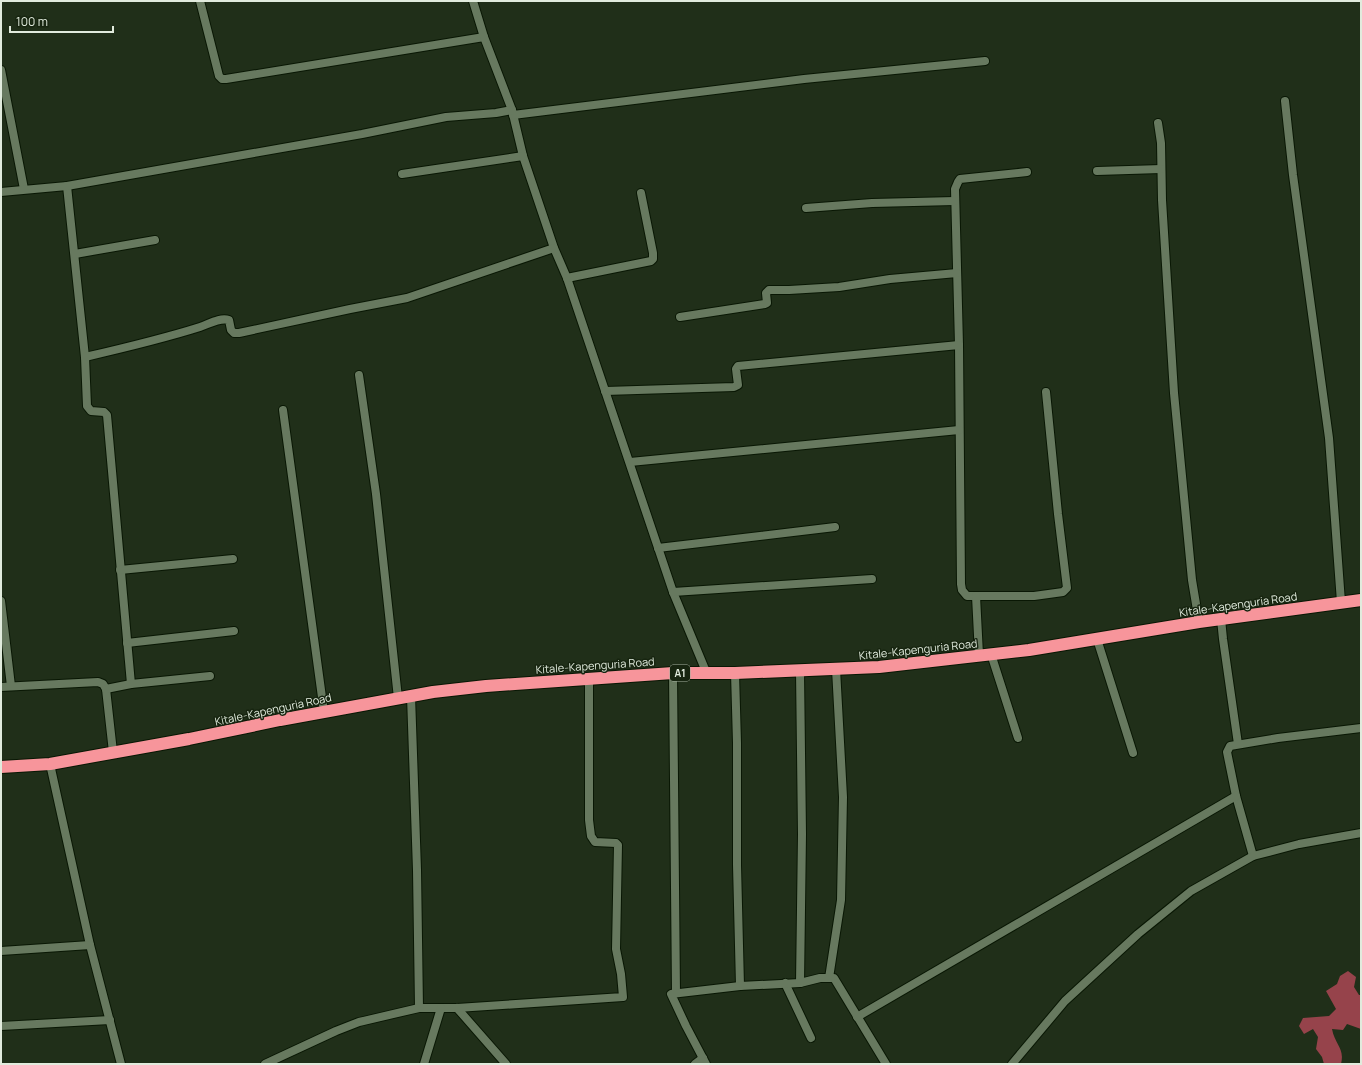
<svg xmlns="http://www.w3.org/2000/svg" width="1362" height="1065" font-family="Manrope,sans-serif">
<rect width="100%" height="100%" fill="#202f19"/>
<path fill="#96434b" d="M1348 971 1356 977 1354 987 1359 995H1361V1029L1347 1024 1343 1030 1332 1029C1335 1045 1345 1048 1341 1064H1324L1322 1057 1316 1049 1318 1037 1313 1029 1304 1034 1299 1026 1303 1018 1329 1016 1336 1009 1326 991 1337 984 1340 976Z"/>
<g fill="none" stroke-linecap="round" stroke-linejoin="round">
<g stroke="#091704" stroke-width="10">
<g id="street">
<polyline points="200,1 219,76 222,79 226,79 484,37"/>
<polyline points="473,1 484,37 512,110 523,156 554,248 567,278 673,592 707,674"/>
<polyline points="1,70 24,189"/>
<polyline points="1285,101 1293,175 1329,438 1341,602"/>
<polyline points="513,115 804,79 985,61"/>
<polyline points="1158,123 1161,143 1162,200 1167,281 1174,393 1192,580 1199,622"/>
<polyline points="1097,171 1161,169"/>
<polyline points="1027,172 960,179 958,182 955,189 959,345 961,584 962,590 967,596 1034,596 1063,592 1067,588 1058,514 1046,392"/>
<polyline points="402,174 523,156"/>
<polyline points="67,186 85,357 87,406 91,411 104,412 107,415 131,684"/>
<polyline points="1,192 67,186 362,134 446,117 496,113 512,110"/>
<polyline points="806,208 872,203 955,201"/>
<polyline points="75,254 155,240"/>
<polyline points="567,278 651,261 653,259 653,253 641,193"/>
<polyline points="680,317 765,304 767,303 766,293 769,290 789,290 839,287 890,279 957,273"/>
<path d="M85 357C124 348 162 339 200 327 209 324 220 317 229 320L231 330 234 333H239L350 309 407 298 554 248"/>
<polyline points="359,375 376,494 398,698"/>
<polyline points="605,391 734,387 738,385 736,369 738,366 959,345"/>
<polyline points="283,410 324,712"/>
<polyline points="630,462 959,430"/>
<polyline points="658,548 835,527"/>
<polyline points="120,570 233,559"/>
<polyline points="673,592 872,579"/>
<polyline points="976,596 979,655"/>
<polyline points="1,601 11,686"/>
<polyline points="1221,619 1223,639 1238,744"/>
<polyline points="1097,639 1133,753"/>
<polyline points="127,643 234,631"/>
<polyline points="991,654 1018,738"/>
<polyline points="800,671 802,834 800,983"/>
<polyline points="673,673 676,993"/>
<polyline points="735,673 737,743 737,865 740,986"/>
<polyline points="1,687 98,682 103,684 106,689 113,752"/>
<polyline points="106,689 131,684 210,676"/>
<polyline points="411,696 417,870 419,1008"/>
<polyline points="50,764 90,945"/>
<polyline points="1253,856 1236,796 1227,752 1230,746 1278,738 1361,728"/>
<polyline points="1,951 90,945 121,1064"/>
<polyline points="829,978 841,900 843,797 836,669"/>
<polyline points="785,983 811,1038"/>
<polyline points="457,1008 506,1064"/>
<polyline points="857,1017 1236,796"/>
<polyline points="1,1026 110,1020"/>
<polyline points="265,1064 336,1031 359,1022 419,1008 457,1008 623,997 621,974 616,949 618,845 616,843 595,842 591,836 589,820 589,678"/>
<polyline points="424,1064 441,1008"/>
<polyline points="695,1064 703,1058"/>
<polyline points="706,1064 686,1026 671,994 740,986 800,983 820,978 834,978 886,1064"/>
<polyline points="1012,1064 1065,1001 1138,934 1191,891 1253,856 1299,844 1361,833"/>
</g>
</g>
<g stroke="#091704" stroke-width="14">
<polyline id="highway" points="1,767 50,764 189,739 280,720 433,692 486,686 673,673 735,673 879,667 1029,650 1199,622 1361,600"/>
</g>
<use href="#street" stroke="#67795f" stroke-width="8"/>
<use href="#highway" stroke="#f7959b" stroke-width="12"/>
</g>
<g text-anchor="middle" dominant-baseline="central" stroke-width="3" stroke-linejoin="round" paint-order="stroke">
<rect fill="#172510" stroke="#a4b0a0" stroke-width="1" x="670" y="665" width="20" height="16" rx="3"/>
<g font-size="10" font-weight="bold" fill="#e1ebdd">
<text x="680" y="673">A1</text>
</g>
<g font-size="11" fill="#e1ebdd" stroke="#172510">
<text transform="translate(1238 604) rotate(-8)">Kitale-Kapenguria Road</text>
<text transform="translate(918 649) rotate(-6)">Kitale-Kapenguria Road</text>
<text transform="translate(595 665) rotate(-4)">Kitale-Kapenguria Road</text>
<text transform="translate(273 709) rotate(-12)">Kitale-Kapenguria Road</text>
</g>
</g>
<rect width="1362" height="1065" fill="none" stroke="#e1ebdd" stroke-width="4"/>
<path d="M10 26v6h103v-6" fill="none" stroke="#e1ebdd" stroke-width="2"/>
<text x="16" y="26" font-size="12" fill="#e1ebdd" stroke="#172510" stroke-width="3" paint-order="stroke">100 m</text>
</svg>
